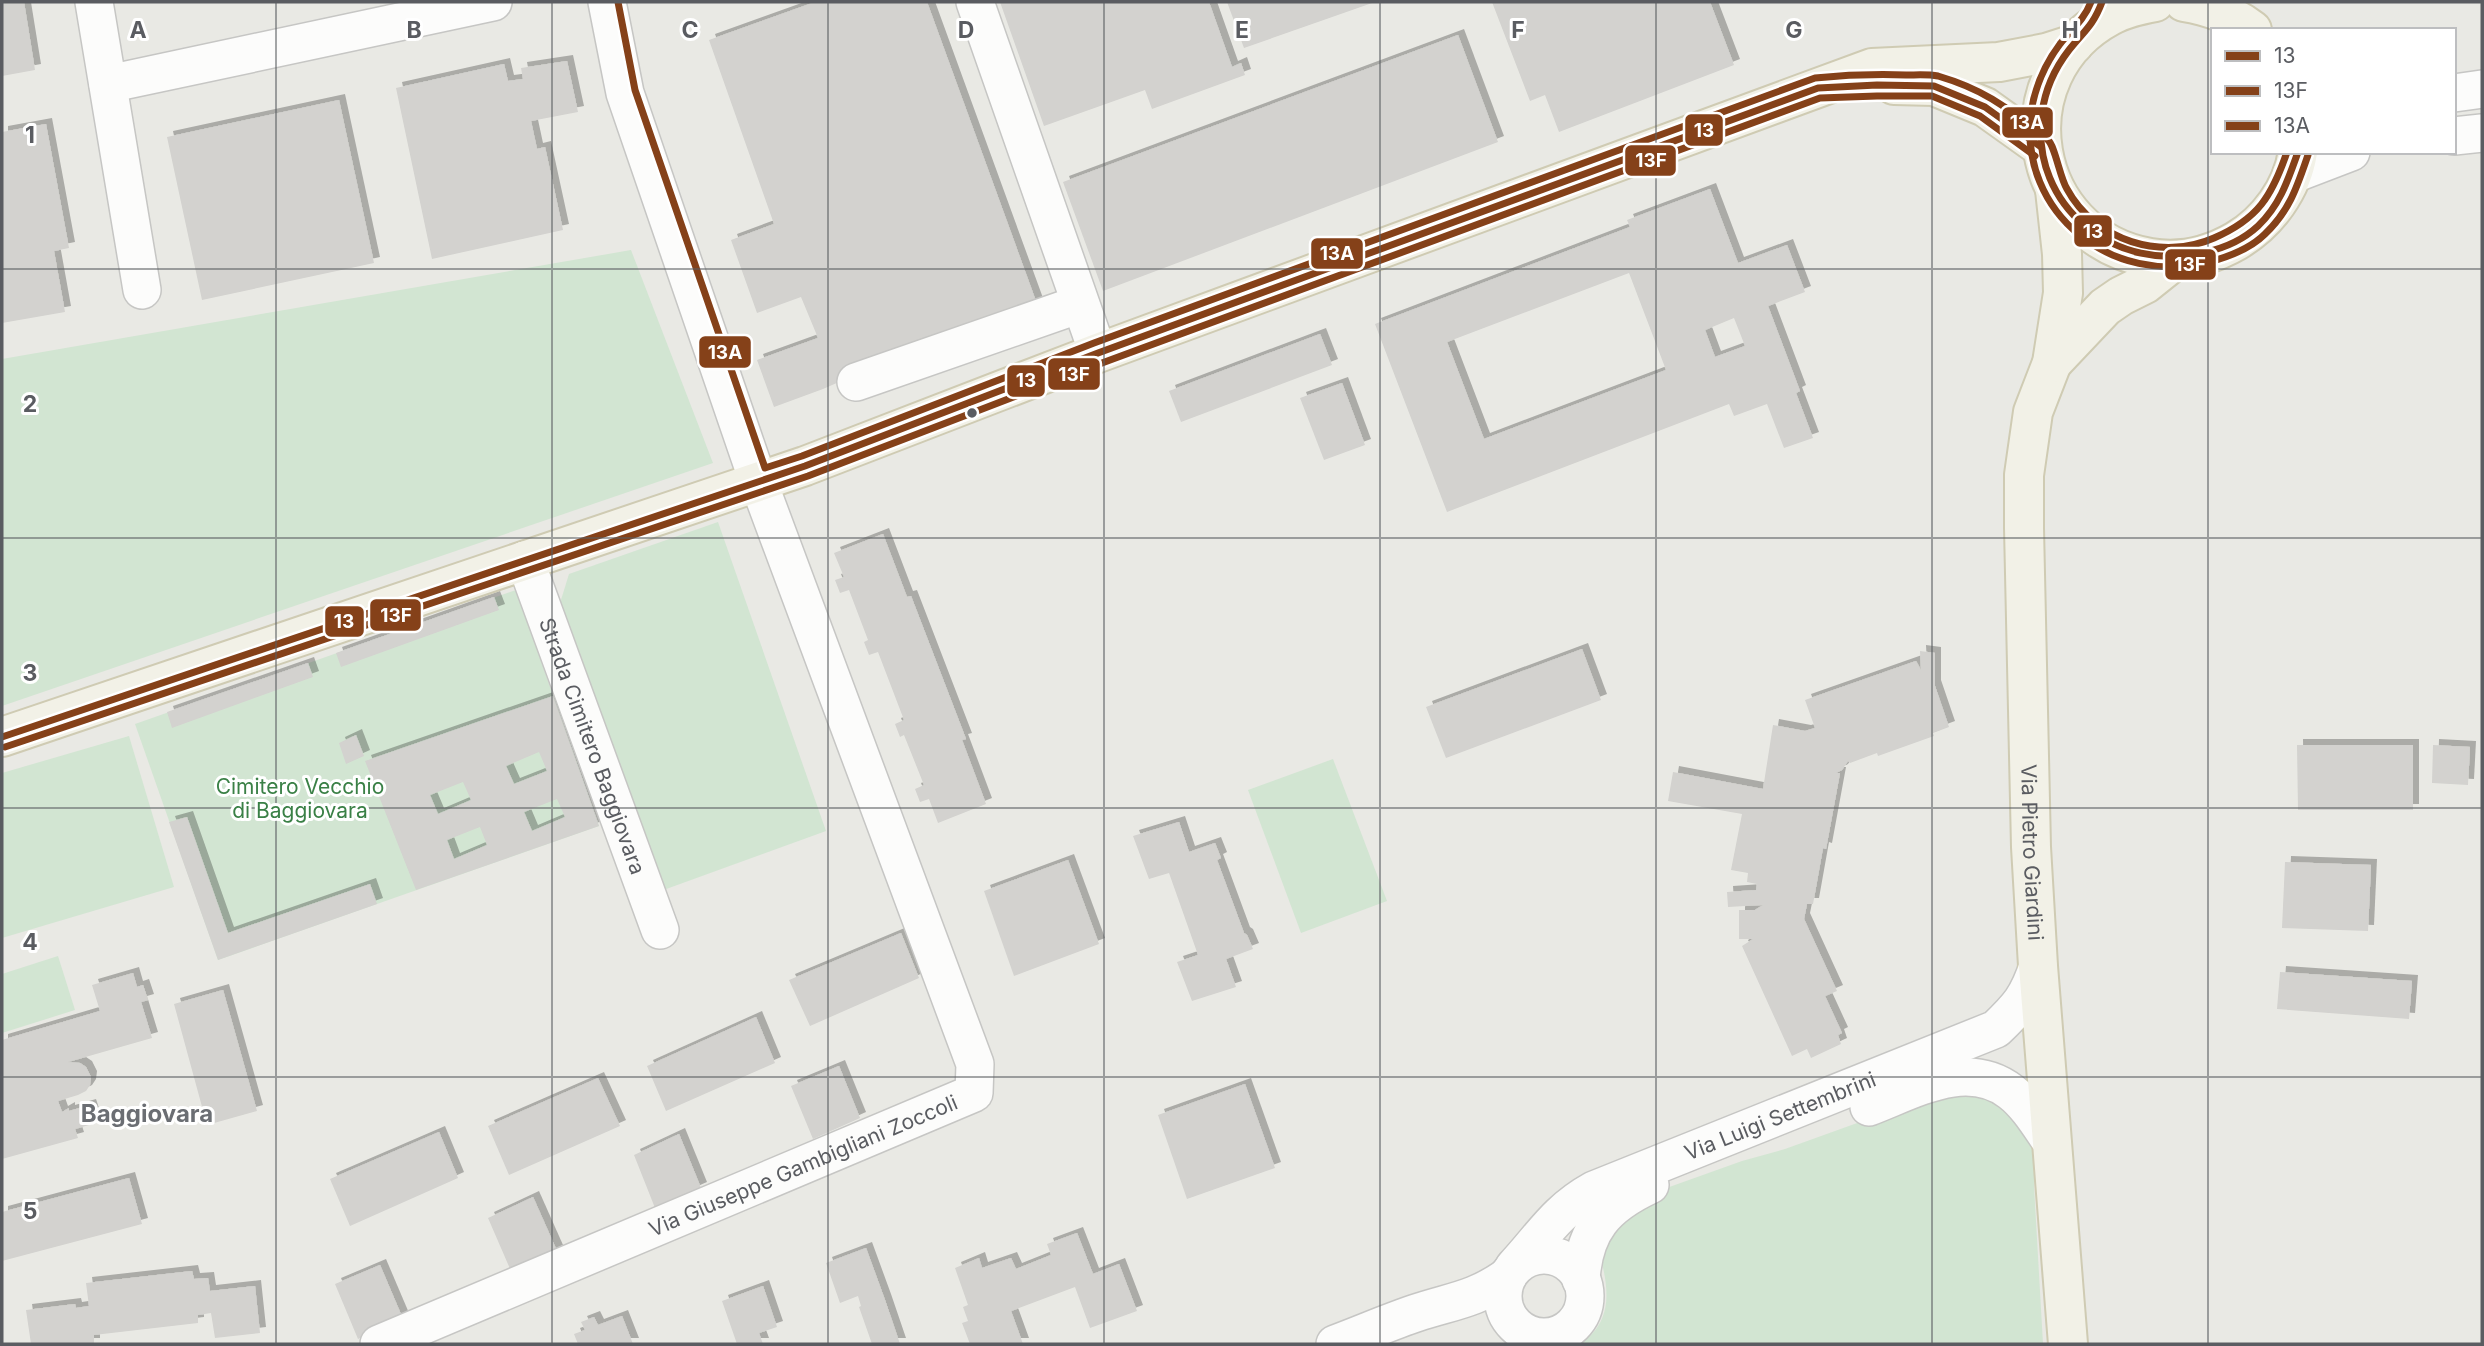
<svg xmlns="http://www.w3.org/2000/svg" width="2484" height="1346" font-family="Inter,sans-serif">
<defs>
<filter id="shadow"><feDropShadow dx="6" dy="-6" stdDeviation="0" flood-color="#0004"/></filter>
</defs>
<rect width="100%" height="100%" fill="#e9e9e4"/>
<g fill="#d2e5d2">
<polygon points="631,250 713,463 2,706 2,359"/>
<polygon points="718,522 826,831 658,892 556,616 569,574"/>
<polygon points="516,590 599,826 218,960 135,724"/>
<polygon points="129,736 174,887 2,938 2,773"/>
<polygon points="1333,759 1387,901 1301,933 1248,790"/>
<polygon points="58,956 75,1010 2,1033 2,974"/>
<path d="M1976 1088 2003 1104 2025 1129 2035 1158 2034 1186 2043 1344H1580C1616 1320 1608 1284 1598 1248L1647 1195 1742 1161 1785 1149 1946 1091Z"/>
</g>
<g fill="#d3d2cf" fill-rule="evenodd" filter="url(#shadow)">
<polygon points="2,2 24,2 35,70 2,76"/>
<polygon points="815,2 927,2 1037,304 933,341 823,389 774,407 757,360 818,338 801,297 757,313 731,240 774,224 709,40"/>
<polygon points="1000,2 1209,2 1232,67 1241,63 1245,75 1152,109 1145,90 1044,126"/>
<polygon points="1227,2 1375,2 1244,48"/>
<polygon points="1492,2 1710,2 1734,65 1559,132 1545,95 1530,101"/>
<polygon points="1458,35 1498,142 1103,291 1063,182"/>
<polygon points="567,61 578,112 531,121 537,149 545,147 563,230 432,259 396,88 504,64 508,81 523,79 521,68"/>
<polygon points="339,100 374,263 202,300 167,137"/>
<polygon points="46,124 69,248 54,251 65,312 2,323 2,132"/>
<path d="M1710 189 1738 263 1787 245 1805 292 1768 306 1800 391 1796 393 1813 438 1784 448 1767 404 1734 416 1729 404 1447 512 1375 324 1630 227 1627 220ZM1629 273 1666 370 1484 439 1447 342ZM1734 318 1745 346 1715 357 1705 330Z"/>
<polygon points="1320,334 1332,365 1181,422 1169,391"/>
<polygon points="1342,383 1365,445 1324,460 1300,398"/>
<polygon points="883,534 907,597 911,596 966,739 962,740 986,804 938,823 929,799 920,802 915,789 924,785 904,735 900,737 895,724 904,720 878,652 869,655 864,642 868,640 849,590 840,593 835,580 844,577 834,553"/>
<polygon points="494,597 499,610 341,667 336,653"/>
<polygon points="1582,649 1601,700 1446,758 1426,707"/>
<polygon points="1920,651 1935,653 1935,686 1949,727 1933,733 1934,736 1878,756 1877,753 1850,763 1848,761 1842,770 1836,773 1840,773 1826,849 1823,848 1813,904 1807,904 1804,919 1837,991 1825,996 1842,1033 1838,1035 1841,1044 1811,1058 1807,1049 1792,1056 1742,946 1753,939 1739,939 1739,910 1755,910 1763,905 1728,907 1727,892 1756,890 1757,884 1747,882 1748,873 1731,870 1742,814 1668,801 1673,772 1763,789 1773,725 1805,731 1815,728 1805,700 1916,661 1921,670"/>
<polygon points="308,663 313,677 172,728 167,712"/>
<path d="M553 696 599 826 416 890 365 761ZM539 752 547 771 514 784 506 766ZM463 782 471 800 438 814 430 795ZM557 799 565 817 532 831 524 812ZM480 827 487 845 454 859 447 840Z"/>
<polygon points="356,735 364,756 346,764 339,743"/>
<polygon points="2297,745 2413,745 2413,810 2298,810"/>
<polygon points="2433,745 2470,747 2468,785 2432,783"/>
<polygon points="187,817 228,933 370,884 377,904 218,960 169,822"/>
<polygon points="1179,822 1189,852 1215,843 1221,858 1217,860 1244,933 1247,935 1253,949 1226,959 1236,987 1192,1001 1177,962 1198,955 1169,873 1149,879 1133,836"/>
<polygon points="1068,860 1099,944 1014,976 984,891"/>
<polygon points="2285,862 2371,865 2368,931 2282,928"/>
<polygon points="901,933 919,978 810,1026 789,980"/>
<polygon points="2280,972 2412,981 2409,1019 2277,1009"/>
<polygon points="133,973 137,987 143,985 148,1000 141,1002 152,1038 68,1062 80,1063 86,1067 91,1077 90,1085 86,1091 78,1095 58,1101 62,1112 69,1108 69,1111 90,1105 96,1123 75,1129 78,1138 2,1159 2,1040 100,1011 92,985"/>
<polygon points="223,990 257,1111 207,1125 174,1004"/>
<polygon points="756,1017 775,1063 666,1111 647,1066"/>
<polygon points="839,1066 860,1118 813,1139 791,1086"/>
<polygon points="598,1078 620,1126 509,1175 488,1126"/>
<polygon points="1245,1084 1275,1168 1187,1199 1158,1115"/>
<polygon points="439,1132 458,1178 350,1226 330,1179"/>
<polygon points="679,1134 701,1188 655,1208 634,1155"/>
<polygon points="129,1178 142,1224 2,1261 2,1212"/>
<polygon points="533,1197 557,1251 511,1271 488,1218"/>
<polygon points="1077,1233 1093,1274 1119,1264 1137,1311 1090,1328 1075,1287 1011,1311 1023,1344 970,1344 962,1323 968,1321 963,1307 968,1305 955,1268 979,1258 982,1268 1011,1258 1016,1269 1051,1255 1047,1244"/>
<polygon points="866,1248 885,1300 900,1344 872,1344 859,1307 861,1306 858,1296 840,1303 826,1263"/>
<polygon points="380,1265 403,1319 358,1339 335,1284"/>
<polygon points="192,1271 194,1279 208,1278 210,1291 255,1286 260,1333 215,1338 211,1313 198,1315 198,1323 94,1335 94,1344 31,1344 26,1310 75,1304 76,1308 89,1306 86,1283"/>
<polygon points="763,1286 777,1327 759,1333 763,1344 737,1344 722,1301"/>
<polygon points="622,1316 633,1344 578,1344 574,1334 585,1330 581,1322 594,1317 598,1325"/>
</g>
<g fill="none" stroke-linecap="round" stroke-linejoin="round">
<g stroke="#c6c6c4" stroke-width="40">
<g id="minor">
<polyline points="94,2 142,290"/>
<polyline points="975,2 1098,353"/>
<polyline points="108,84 493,2"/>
<polyline points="2454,93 2482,89"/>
<polyline points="2454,136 2482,133"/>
<polyline points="2291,175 2351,152"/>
<polyline points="856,382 1080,304"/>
<path id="s1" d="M525 560 660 930"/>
<path d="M1869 1107C1914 1090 1967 1058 2011 1092 2028 1105 2040 1126 2052 1143"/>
<circle cx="1544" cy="1296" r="41"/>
<path id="s2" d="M1514 1267C1542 1237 1556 1211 1594 1190L1996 1029C2019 1007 2028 997 2038 966"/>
<path d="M1581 1280C1584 1230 1605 1206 1650 1185"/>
<path id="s3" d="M379 1344 974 1093 975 1064 758 481 625 93 607 2"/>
<path d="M1335 1344C1362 1334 1389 1322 1416 1313 1452 1301 1474 1300 1507 1277"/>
</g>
</g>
<g stroke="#cfcbb3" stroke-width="42">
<g id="major">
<path d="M2155 2C2139 5 2124 8 2110 16 2000 75 2028 237 2150 258 2180 263 2210 256 2236 241 2268 222 2292 189 2298 152"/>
<path d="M2184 2C2210 6 2231 14 2252 30"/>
<polyline points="1894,85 1934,86 1985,107 2041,147"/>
<path id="s4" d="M2055 190 2062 254 2063 293 2052 363 2033 412 2024 475V528L2031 847 2038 966 2068 1344"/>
<polyline points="2052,363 2105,307 2121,296 2145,284 2175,260"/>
<polyline points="2,737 805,466 1098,353 1872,68 1999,62 2046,53 2074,44"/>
</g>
</g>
<use href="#minor" stroke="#fcfcfb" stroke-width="37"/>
<use href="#major" stroke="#f2f1e7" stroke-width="38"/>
<g stroke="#fff" stroke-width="12">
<g id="bus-1">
<path d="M2102 2C2093 26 2084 31 2069 50 2055 68 2045 90 2042 113 2029 207 2117 275 2206 252 2224 248 2244 239 2258 226 2280 205 2288 180 2298 152"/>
<polyline points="2,737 805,466 1098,353 1818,88 1877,85 1934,86 1985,107 2041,147"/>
</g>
</g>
<g stroke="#fff" stroke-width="12">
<g id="bus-2">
<path d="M2091 2C2084 20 2072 29 2060 44 2045 64 2035 87 2031 112 2018 214 2113 287 2209 262 2228 257 2251 248 2265 234 2290 210 2297 187 2308 155"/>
<polyline points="5,747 808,476 1102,363 1820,98 1877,96 1932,96 1980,116 2035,156"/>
</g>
</g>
<g stroke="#fff" stroke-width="12">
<path id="bus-3" d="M618 2 635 90 765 468 802 456 1094 343 1815 78C1845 75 1876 74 1906 75 1916 75 1928 74 1938 76 1955 81 1977 90 1992 99 2005 107 2039 129 2048 140 2055 146 2060 178 2067 189 2095 241 2162 261 2214 238 2258 219 2272 196 2287 152"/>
</g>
<use href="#bus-1" stroke="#854119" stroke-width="7"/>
<use href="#bus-2" stroke="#854119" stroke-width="7"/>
<use href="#bus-3" stroke="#854119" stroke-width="7"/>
</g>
<path fill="none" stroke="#5a5c61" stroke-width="2" stroke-opacity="0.55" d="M276 2V1344M552 2V1344M828 2V1344M1104 2V1344M1380 2V1344M1656 2V1344M1932 2V1344M2208 2V1344M2 269H2482M2 538H2482M2 808H2482M2 1077H2482"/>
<circle fill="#5a5c61" stroke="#fff" stroke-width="2.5" cx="972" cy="413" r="6"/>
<g text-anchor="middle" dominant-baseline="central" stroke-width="6" stroke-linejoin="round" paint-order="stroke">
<g font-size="21" fill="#5a5c61" stroke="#fff">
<text stroke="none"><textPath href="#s1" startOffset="198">Strada Cimitero Baggiovara</textPath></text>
<text stroke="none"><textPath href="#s4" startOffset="668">Via Pietro Giardini</textPath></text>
<text stroke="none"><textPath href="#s2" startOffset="312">Via Luigi Settembrini</textPath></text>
<text stroke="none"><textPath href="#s3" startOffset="460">Via Giuseppe Gambigliani Zoccoli</textPath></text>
</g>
<g font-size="21" fill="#3a8046" stroke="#fff">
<text x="300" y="786">Cimitero Vecchio<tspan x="300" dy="24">di Baggiovara</tspan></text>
</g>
<g font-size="24" font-weight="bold" fill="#6b6e73" stroke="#fff">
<text x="147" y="1113">Baggiovara</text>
</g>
</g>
<g font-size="23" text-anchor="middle" font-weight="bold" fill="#5a5c61" stroke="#fff" stroke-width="6" stroke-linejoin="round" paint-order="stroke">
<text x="138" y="38">A</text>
<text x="414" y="38">B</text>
<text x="690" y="38">C</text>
<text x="966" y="38">D</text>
<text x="1242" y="38">E</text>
<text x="1518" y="38">F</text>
<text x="1794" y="38">G</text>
<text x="2070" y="38">H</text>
<text x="30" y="143">1</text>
<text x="30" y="412">2</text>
<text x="30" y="681">3</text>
<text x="30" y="950">4</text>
<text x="30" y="1219">5</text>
</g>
<g stroke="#fff" stroke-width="2.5">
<rect x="2001" y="106" width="53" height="33" rx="7" fill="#854119"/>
<rect x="1684" y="113" width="40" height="34" rx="7" fill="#854119"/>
<rect x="1624" y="144" width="53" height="33" rx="7" fill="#854119"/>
<rect x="2073" y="214" width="40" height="34" rx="7" fill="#854119"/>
<rect x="1310" y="237" width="54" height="33" rx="7" fill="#854119"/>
<rect x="2164" y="248" width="53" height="33" rx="7" fill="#854119"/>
<rect x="698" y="335" width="54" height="34" rx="7" fill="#854119"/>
<rect x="1047" y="357" width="54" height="34" rx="7" fill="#854119"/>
<rect x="1006" y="364" width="40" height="34" rx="7" fill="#854119"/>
<rect x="369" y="598" width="53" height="34" rx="7" fill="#854119"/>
<rect x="324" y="605" width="41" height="33" rx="7" fill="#854119"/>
</g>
<g font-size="19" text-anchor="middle" font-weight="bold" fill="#fff">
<text x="2027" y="129">13A</text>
<text x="1704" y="137">13</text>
<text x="1651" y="167">13F</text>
<text x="2093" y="238">13</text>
<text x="1337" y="260">13A</text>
<text x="2190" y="271">13F</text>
<text x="725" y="359">13A</text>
<text x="1074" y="381">13F</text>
<text x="1026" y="387">13</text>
<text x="396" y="622">13F</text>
<text x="344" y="628">13</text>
</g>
<rect width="2484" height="1346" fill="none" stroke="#5a5c61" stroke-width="7"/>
<rect x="2211" y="28" width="245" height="126" fill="#ffffff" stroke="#bdbec0" stroke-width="2"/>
<rect x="2225" y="51" width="35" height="10" fill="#854119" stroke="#bdbec0" stroke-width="2"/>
<text x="2274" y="63" font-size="21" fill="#5a5c61">13</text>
<rect x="2225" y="86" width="35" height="10" fill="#854119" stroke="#bdbec0" stroke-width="2"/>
<text x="2274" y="98" font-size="21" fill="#5a5c61">13F</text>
<rect x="2225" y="121" width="35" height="10" fill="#854119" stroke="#bdbec0" stroke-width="2"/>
<text x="2274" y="133" font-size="21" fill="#5a5c61">13A</text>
</svg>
